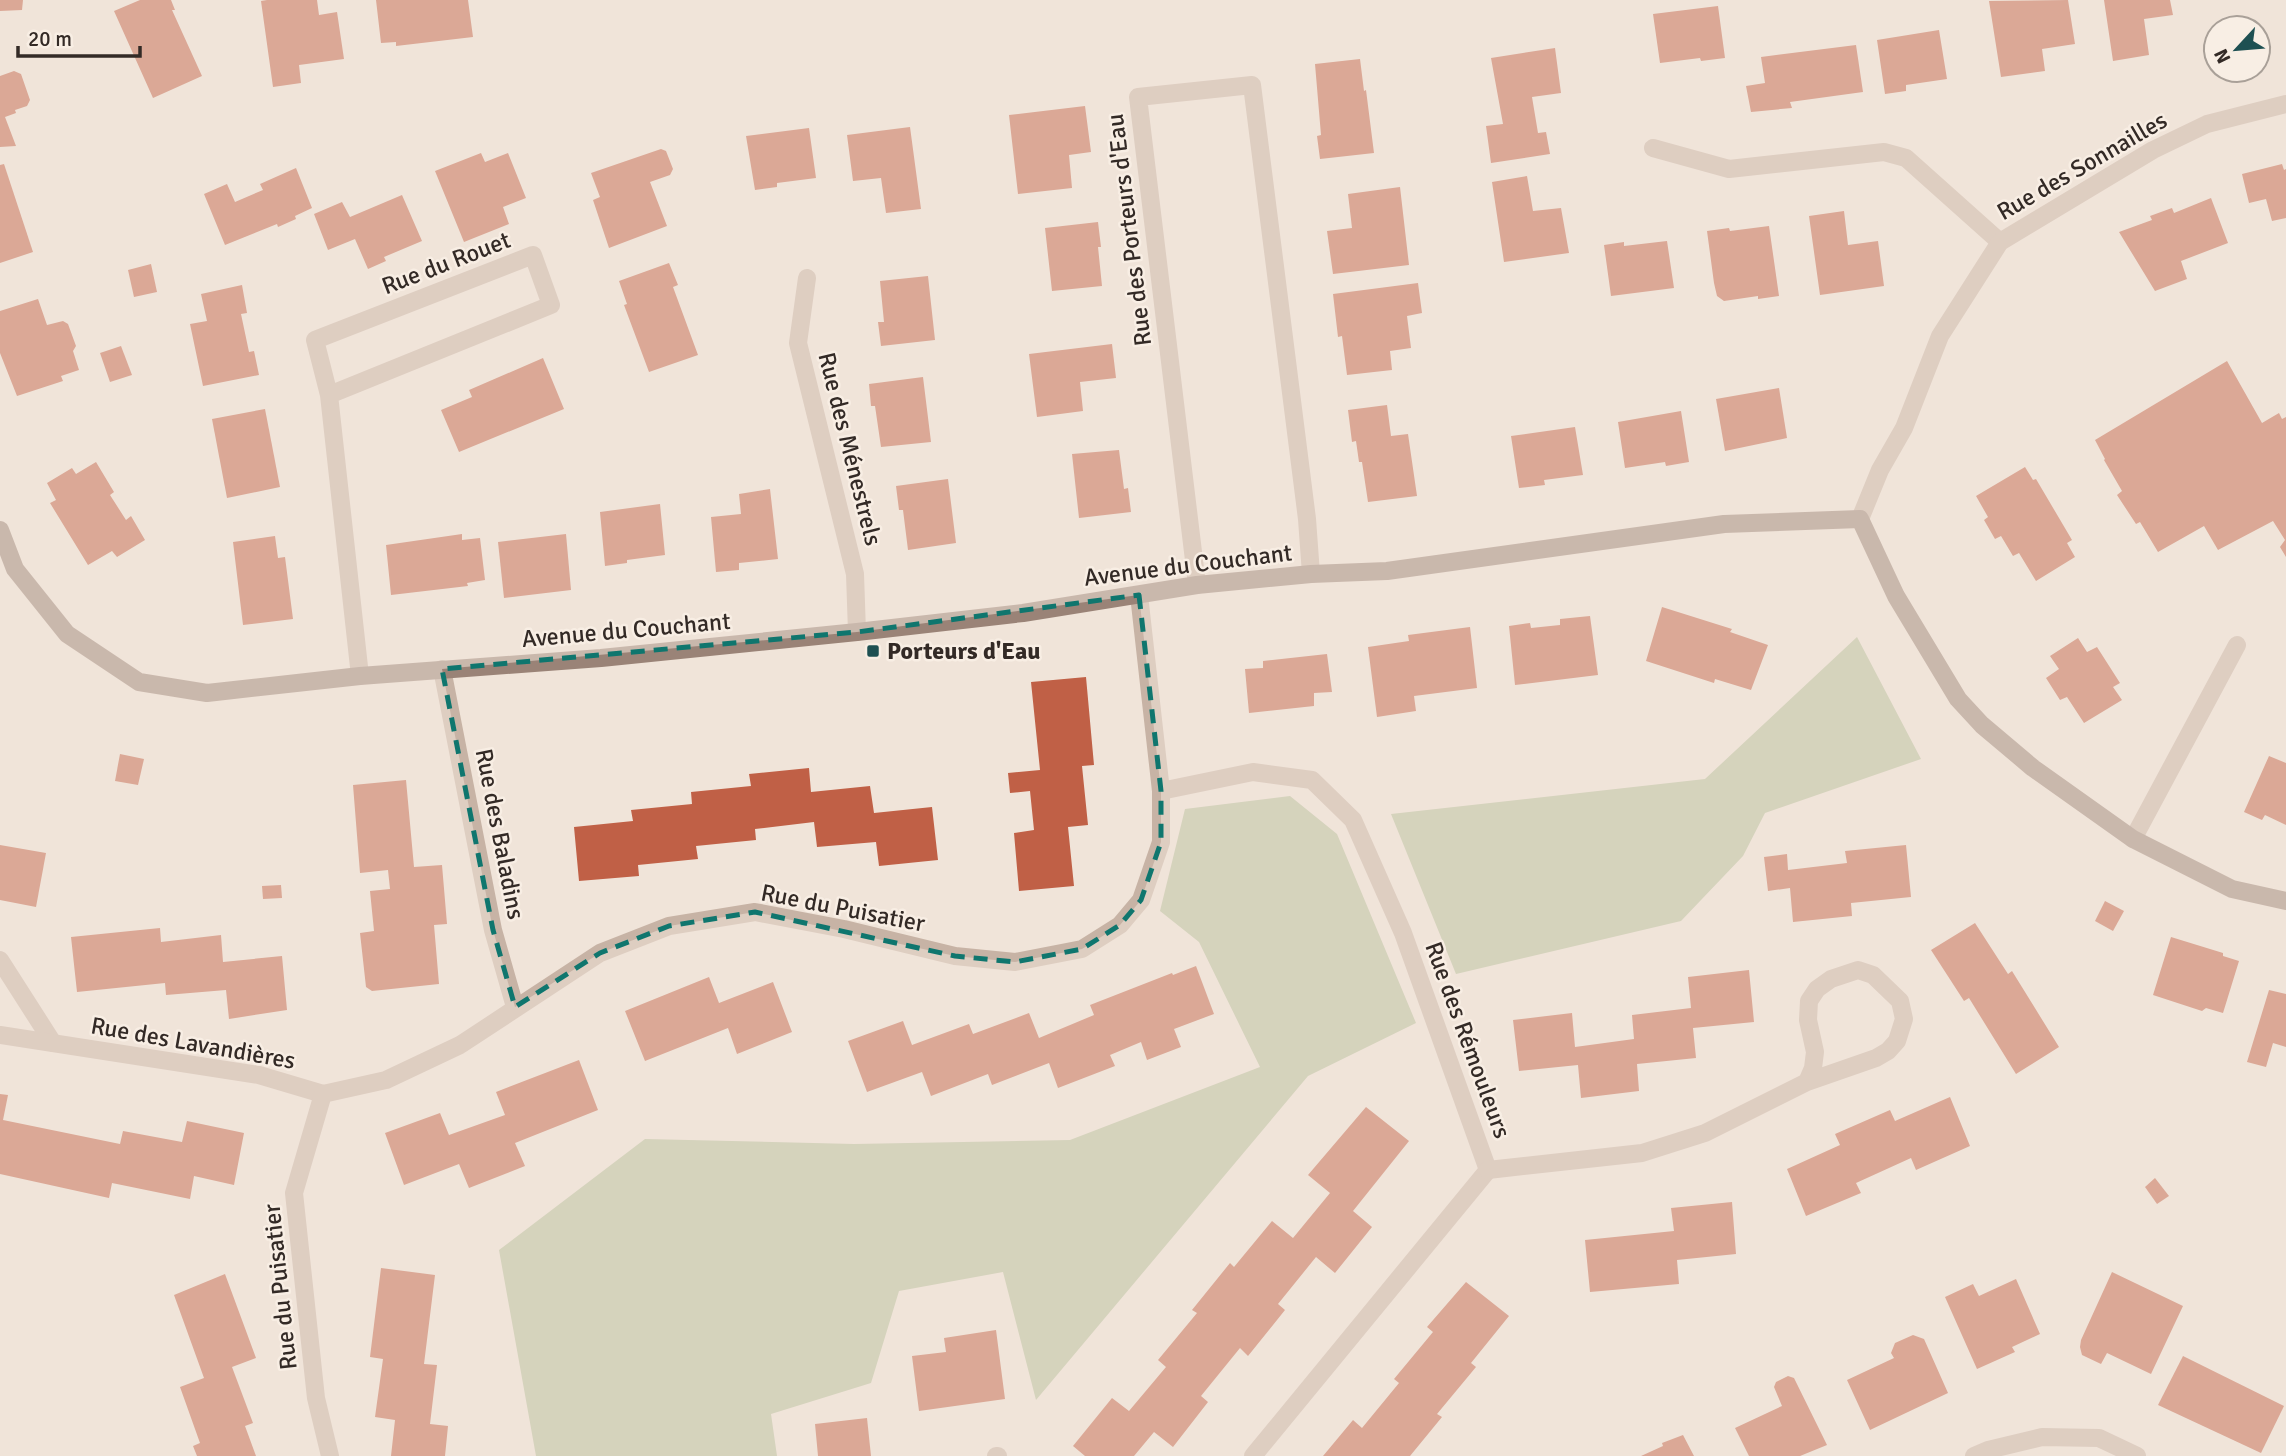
<svg xmlns="http://www.w3.org/2000/svg" width="2286" height="1456" font-family="Signika,sans-serif">
<rect width="100%" height="100%" fill="#f0e4d9"/>
<g fill="#b3be9a">
<polygon points="1857,637 1921,759 1765,813 1743,856 1681,921 1456,974 1391,814 1705,779"/>
<polygon points="1290,796 1337,834 1416,1023 1308,1076 1036,1400 1003,1272 899,1291 871,1383 771,1414 777,1456 536,1456 499,1250 645,1139 854,1144 1070,1140 1260,1067 1199,942 1160,911 1185,809"/>
</g>
<g fill="#c06046">
<polygon points="0,0 23,0 22,10 0,11"/>
<polygon points="140,0 171,0 175,10 172,10 202,76 153,98 114,11"/>
<polygon points="267,0 317,0 319,15 337,12 344,59 299,65 301,83 273,87 261,1"/>
<polygon points="376,0 468,0 473,37 396,46 396,42 381,43"/>
<polygon points="2068,0 2075,44 2042,49 2045,71 2001,77 1989,1"/>
<polygon points="2104,0 2170,0 2173,15 2144,19 2149,55 2113,61"/>
<polygon points="1718,6 1725,58 1701,61 1700,58 1660,63 1653,14"/>
<polygon points="1939,30 1947,79 1906,85 1906,91 1885,94 1877,40"/>
<polygon points="1856,45 1863,92 1790,102 1792,108 1751,112 1746,86 1765,83 1761,57"/>
<polygon points="1555,48 1561,93 1532,97 1538,133 1546,132 1550,154 1491,163 1486,126 1503,124 1491,58"/>
<polygon points="1360,59 1364,91 1366,90 1374,153 1320,159 1317,136 1321,135 1315,64"/>
<polygon points="14,71 21,74 30,100 27,106 15,110 16,113 5,117 16,146 0,147 0,76"/>
<polygon points="1085,106 1091,152 1069,155 1072,188 1018,194 1009,115"/>
<polygon points="910,127 921,209 886,213 881,178 853,181 847,135"/>
<polygon points="809,128 816,178 777,183 777,187 755,190 746,136"/>
<polygon points="661,149 666,151 673,169 670,175 650,182 667,226 609,248 593,200 600,197 591,173"/>
<polygon points="481,153 485,162 508,153 526,198 503,207 509,224 464,242 435,171"/>
<polygon points="4,164 33,252 0,263 0,165"/>
<polygon points="2282,164 2284,170 2286,169 2286,218 2272,221 2266,199 2249,203 2242,174"/>
<polygon points="296,168 312,208 295,216 296,219 278,227 277,224 225,245 204,194 227,184 235,202 263,190 260,184"/>
<polygon points="1527,176 1533,211 1561,208 1569,253 1504,262 1492,182"/>
<polygon points="1400,187 1409,265 1333,274 1327,231 1352,228 1348,194"/>
<polygon points="402,195 422,241 384,257 386,261 368,269 355,239 328,250 314,214 342,202 350,217"/>
<polygon points="2211,198 2228,243 2181,261 2187,279 2155,291 2119,232 2152,220 2150,216 2172,208 2174,213"/>
<polygon points="1844,211 1848,245 1878,241 1884,286 1820,295 1809,216"/>
<polygon points="1098,222 1101,247 1098,247 1102,286 1052,291 1045,228"/>
<polygon points="1769,226 1779,296 1758,299 1758,296 1724,301 1717,296 1714,283 1707,231 1729,228 1730,231"/>
<polygon points="1667,241 1674,288 1611,296 1604,245 1624,242 1624,246"/>
<polygon points="669,263 678,285 673,287 698,355 649,372 624,305 627,304 619,281"/>
<polygon points="151,264 157,292 134,297 128,270"/>
<polygon points="928,276 935,340 881,346 878,322 884,322 880,281"/>
<polygon points="1418,283 1422,313 1407,316 1411,348 1390,351 1392,370 1347,375 1342,336 1338,337 1333,294"/>
<polygon points="242,285 247,313 241,314 249,352 254,351 259,375 203,386 190,324 207,321 201,294"/>
<polygon points="38,299 47,325 63,321 68,324 76,346 73,351 79,370 61,376 63,381 17,396 0,353 0,311"/>
<polygon points="1112,344 1116,378 1080,382 1083,411 1037,417 1029,354"/>
<polygon points="121,346 132,375 110,382 100,353"/>
<polygon points="543,358 564,409 459,452 441,410 472,397 469,390"/>
<polygon points="2227,361 2262,423 2279,413 2282,419 2286,417 2286,557 2280,547 2285,540 2273,521 2218,550 2204,526 2158,552 2140,522 2136,524 2117,495 2122,491 2104,460 2105,459 2095,440"/>
<polygon points="923,377 931,442 881,447 875,406 871,406 869,384"/>
<polygon points="1779,388 1787,438 1725,451 1716,399"/>
<polygon points="1387,405 1391,436 1408,434 1417,496 1368,502 1362,462 1359,462 1356,441 1352,442 1348,410"/>
<polygon points="265,409 280,487 227,498 212,419"/>
<polygon points="1681,411 1689,462 1666,466 1665,462 1625,468 1618,422"/>
<polygon points="1575,427 1583,475 1544,480 1545,485 1519,488 1511,436"/>
<polygon points="1119,450 1124,489 1128,488 1131,512 1079,518 1072,454"/>
<polygon points="96,462 114,492 110,495 126,520 131,516 145,540 117,557 112,551 88,565 50,503 56,500 47,483 72,468 76,474"/>
<polygon points="2025,467 2033,480 2036,479 2072,540 2067,543 2075,557 2036,581 2019,553 2013,556 2001,536 1995,539 1984,520 1988,517 1976,496"/>
<polygon points="948,479 956,543 908,550 903,510 899,510 896,486"/>
<polygon points="770,489 778,559 739,563 739,570 716,572 711,517 741,514 739,494"/>
<polygon points="660,504 665,555 627,560 627,563 605,566 600,512"/>
<polygon points="462,534 462,540 480,538 485,580 467,583 468,586 391,595 386,545"/>
<polygon points="566,534 571,590 504,598 498,542"/>
<polygon points="275,536 278,558 285,557 293,619 243,625 233,542"/>
<polygon points="1662,607 1732,629 1730,632 1768,645 1751,690 1715,679 1714,683 1646,661"/>
<polygon points="1590,616 1598,675 1515,685 1509,626 1530,623 1531,628 1560,625 1560,619"/>
<polygon points="1470,627 1477,688 1414,696 1416,711 1377,717 1368,647 1409,641 1408,635"/>
<polygon points="2078,638 2087,652 2097,647 2120,683 2113,687 2122,700 2084,723 2067,697 2060,700 2046,678 2059,669 2050,656"/>
<polygon points="1327,654 1332,692 1314,693 1314,706 1249,713 1245,669 1263,668 1263,661"/>
<polygon points="1086,677 1094,765 1082,766 1088,825 1068,827 1074,886 1019,891 1014,833 1034,830 1030,791 1010,793 1008,773 1040,770 1031,682"/>
<polygon points="120,754 144,759 138,785 115,781"/>
<polygon points="2269,756 2286,763 2286,825 2265,815 2262,820 2244,812"/>
<polygon points="809,768 811,792 870,786 874,813 932,807 938,860 879,866 876,842 817,847 814,822 755,829 756,840 696,846 698,859 638,865 639,876 579,881 574,827 633,821 631,810 692,804 691,792 751,786 749,774"/>
<polygon points="406,780 414,867 442,865 447,924 434,925 439,984 372,991 366,987 360,933 374,931 370,891 390,889 388,870 360,873 353,785"/>
<polygon points="0,845 46,853 36,907 0,900"/>
<polygon points="1906,845 1911,897 1851,903 1852,916 1793,922 1790,888 1768,891 1764,857 1787,854 1788,870 1847,863 1845,851"/>
<polygon points="281,885 282,898 263,899 262,886"/>
<polygon points="2105,901 2124,911 2113,931 2095,921"/>
<polygon points="1975,923 2008,974 2012,971 2059,1047 2016,1074 1969,998 1964,1001 1931,950"/>
<polygon points="160,928 161,942 221,935 223,962 282,956 287,1010 229,1019 226,990 166,995 165,983 77,992 71,937"/>
<polygon points="2171,937 2223,953 2223,956 2239,961 2223,1013 2206,1008 2202,1011 2153,995"/>
<polygon points="1196,966 1214,1014 1174,1029 1181,1047 1147,1060 1141,1042 1110,1055 1115,1066 1058,1088 1049,1063 992,1085 988,1074 931,1096 922,1072 867,1092 848,1041 903,1021 912,1045 969,1024 973,1034 1029,1013 1039,1038 1094,1015 1090,1005 1172,973 1173,975"/>
<polygon points="1749,970 1754,1022 1693,1028 1696,1058 1637,1064 1639,1091 1581,1098 1578,1065 1519,1071 1513,1020 1572,1013 1575,1047 1634,1039 1632,1015 1691,1008 1688,977"/>
<polygon points="709,977 719,1003 773,982 792,1032 737,1054 728,1028 645,1061 625,1011"/>
<polygon points="2269,990 2286,994 2286,1047 2273,1043 2266,1067 2247,1062"/>
<polygon points="579,1060 598,1110 515,1143 525,1166 469,1188 459,1164 404,1185 385,1133 440,1113 449,1135 505,1115 496,1092"/>
<polygon points="0,1094 8,1095 3,1120 120,1144 123,1131 182,1142 187,1121 244,1133 234,1185 194,1176 190,1199 112,1183 109,1198 0,1174"/>
<polygon points="1950,1097 1970,1146 1916,1170 1911,1158 1856,1183 1861,1193 1806,1216 1787,1169 1840,1145 1835,1134 1890,1110 1895,1121"/>
<polygon points="1366,1107 1409,1141 1353,1211 1372,1227 1335,1273 1316,1257 1278,1304 1285,1310 1248,1356 1240,1348 1201,1396 1208,1402 1173,1447 1154,1432 1134,1456 1085,1456 1073,1446 1112,1398 1129,1411 1166,1367 1158,1360 1197,1313 1192,1310 1230,1263 1234,1267 1272,1221 1293,1238 1330,1193 1308,1175"/>
<polygon points="2155,1178 2169,1196 2157,1204 2145,1187"/>
<polygon points="1732,1202 1736,1254 1677,1260 1679,1284 1590,1292 1585,1240 1674,1231 1671,1208"/>
<polygon points="381,1268 435,1275 424,1364 437,1365 430,1424 448,1426 445,1456 391,1456 395,1420 375,1417 383,1359 370,1357"/>
<polygon points="2112,1272 2183,1306 2151,1374 2107,1353 2101,1364 2082,1355 2080,1347 2081,1340"/>
<polygon points="225,1274 256,1358 232,1367 253,1423 245,1426 256,1456 197,1456 193,1446 200,1443 180,1387 204,1378 174,1295"/>
<polygon points="2016,1279 2040,1334 2012,1347 2015,1352 1977,1369 1945,1297 1973,1284 1979,1296"/>
<polygon points="1466,1282 1509,1316 1471,1363 1476,1367 1437,1414 1442,1417 1410,1456 1323,1456 1353,1420 1362,1428 1399,1383 1394,1379 1433,1332 1427,1327"/>
<polygon points="996,1330 1005,1399 919,1411 912,1356 946,1352 944,1338"/>
<polygon points="1913,1335 1924,1339 1948,1393 1870,1430 1847,1380 1894,1358 1891,1353 1895,1343"/>
<polygon points="2183,1356 2284,1406 2261,1453 2158,1405"/>
<polygon points="1788,1376 1794,1378 1827,1445 1800,1456 1749,1456 1735,1428 1782,1406 1774,1387 1776,1382"/>
<polygon points="867,1418 871,1456 818,1456 815,1424"/>
<polygon points="1683,1435 1694,1456 1641,1456 1663,1446 1662,1443"/>
</g>
<g fill="none" stroke-linecap="round" stroke-linejoin="round">
<polyline stroke="#c7b3a5" stroke-width="18" points="2133,839 2237,645"/>
<g stroke="#c7b3a5" stroke-width="18">
<polyline points="1653,148 1729,169 1884,152 1906,158 2000,242"/>
<polyline points="807,278 798,343 855,574 857,632"/>
<polyline points="329,395 551,305 533,255 315,340 329,395 360,676"/>
<polyline points="1860,519 1880,470 1904,428 1940,336 2000,242 2153,150 2207,124 2286,104"/>
<polyline points="1197,585 1138,97 1252,85 1307,519 1311,574"/>
<polyline points="442,669 493,930 515,1007"/>
<polyline points="1161,791 1253,772 1312,780 1353,820 1403,933 1488,1170 1253,1456"/>
<polyline points="0,960 53,1043"/>
<polyline points="0,1035 259,1075 323,1094"/>
<polyline points="1488,1170 1642,1153 1705,1133 1807,1082 1876,1058 1888,1051 1897,1041 1904,1019 1900,1001 1873,975 1858,970 1831,979 1817,989 1809,1001 1808,1020 1815,1052 1813,1068 1807,1082"/>
<polyline points="330,1456 316,1398 294,1193 323,1094 386,1080 460,1045 600,953 669,926 755,912 844,929 955,956 1015,962 1082,949 1120,925 1141,900 1161,842 1161,791 1139,595"/>
<polyline points="996,1456 998,1456"/>
<polyline points="1974,1456 1988,1450 2042,1437 2099,1438 2137,1456"/>
</g>
<polyline stroke="#9a8377" stroke-width="18" points="0,530 15,569 67,634 139,682 207,693 360,676 601,658 857,632 1023,613 1197,585 1311,574 1387,571 1724,524 1860,519 1896,596 1958,699 1982,725 2033,768 2133,839 2232,889 2286,901"/>
</g>
<path d="M0 0H2286V1456H0ZM1139 595 1161 791V842L1141 900 1120 925 1082 949 1015 962 955 956 755 912 669 926 600 953 515 1007 493 930 442 669 857 632Z" fill="#f0e4d9" fill-opacity=".55" fill-rule="evenodd"/>
<path fill="none" stroke="#0f766e" stroke-width="5" stroke-dasharray="14 9" stroke-linejoin="round" d="M1139 595 1161 791V842L1141 900 1120 925 1082 949 1015 962 955 956 755 912 669 926 600 953 515 1007 493 930 442 669 857 632Z"/>
<rect fill="#1e5052" stroke="#f8eee4" stroke-width="2.5" x="866" y="644" width="14" height="14" rx="3.5"/>
<g text-anchor="middle" dominant-baseline="central" stroke-width="5" stroke-linejoin="round" paint-order="stroke">
<g font-size="24" fill="#332a26" stroke="#f8eee4">
<text transform="translate(2082 166) rotate(-30)">Rue des Sonnailles</text>
<text transform="translate(1129 230) rotate(-97)">Rue des Porteurs d'Eau</text>
<text transform="translate(446 263) rotate(-21)">Rue du Rouet</text>
<text transform="translate(850 449) rotate(76)">Rue des Ménestrels</text>
<text transform="translate(1188 565) rotate(-7)">Avenue du Couchant</text>
<text transform="translate(626 630) rotate(-5)">Avenue du Couchant</text>
<text transform="translate(500 834) rotate(79)">Rue des Baladins</text>
<text transform="translate(843 908) rotate(11)">Rue du Puisatier</text>
<text transform="translate(1468 1040) rotate(70)">Rue des Rémouleurs</text>
<text transform="translate(193 1043) rotate(10)">Rue des Lavandières</text>
<text transform="translate(280 1287) rotate(-96)">Rue du Puisatier</text>
</g>
<g font-size="24" font-weight="bold" fill="#332a26" stroke="#f8eee4" text-anchor="start">
<text x="887" y="651">Porteurs d'Eau</text>
</g>
</g>
<g transform="translate(2237 49) rotate(244)"><circle r="33" fill="#f8eee4" stroke="#a9a098" stroke-width="2"/>
<path d="M0-5L12 26L0 18L-12 26Z" fill="#1e5052"/>
<text y="-10" font-size="19" font-weight="bold" text-anchor="middle" fill="#332a26">N</text>
</g>
<path d="M18 46v10h122v-10" fill="none" stroke="#332a26" stroke-width="3.5"/>
<text x="28" y="46" font-size="21" fill="#332a26" stroke="#f8eee4" stroke-width="5" paint-order="stroke">20 m</text>
</svg>
